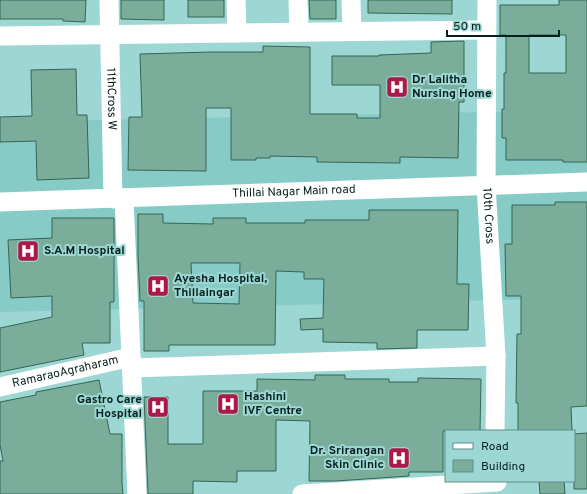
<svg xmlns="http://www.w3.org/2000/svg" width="587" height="494" font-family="Overpass,sans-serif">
<rect width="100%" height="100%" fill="#9dd7d3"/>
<polygon fill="#87cbc7" points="587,110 587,298 0,312 0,122"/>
<g fill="#7bad9b" stroke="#356555" fill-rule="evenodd">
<polygon points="0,0 86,0 85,22 63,21 63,19 0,19"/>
<polygon points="121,0 164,0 164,20 121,19"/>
<rect x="188" y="0" width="36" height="17"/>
<polygon points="309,0 336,0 336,19 310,19"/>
<polygon points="368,0 452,0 452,14 368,13"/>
<path d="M559 0H587V162H563V160H506V138H502V109H504V73H506V35H500V5H559ZM529 35H566V73H529Z"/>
<polygon points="464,41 464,102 459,102 458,158 400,157 400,163 317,162 317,157 270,156 270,158 256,158 256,160 231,160 231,108 206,108 206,171 128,170 129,117 142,117 140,54 211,52 263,52 263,46 310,47 310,114 357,114 357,118 380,118 380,85 332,85 332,56 379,56 379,55 431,53 431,42"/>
<polygon points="76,69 77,115 87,115 89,178 37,180 36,141 0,142 0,117 32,116 31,70"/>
<polygon points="555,202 587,202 587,406 571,407 572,431 518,431 518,403 516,403 517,334 521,334 521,296 506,296 505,244 512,244 512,205 555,205"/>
<path d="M369 210H458L457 284H469L468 330H417V348L377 349V343L323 342V329L301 330 300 319 323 318 324 279H304V272L276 271 275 345H169V351H144V301H140L138 255V214H163V223L213 224V218H246V223H305V220H369ZM191 263H240L239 304 193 303Z"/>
<polygon points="52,218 114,218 114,302 110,302 110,343 82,343 84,355 0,372 0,328 52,317 52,296 11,298 8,240 52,238"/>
<polygon points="315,375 345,375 345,379 389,379 389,382 418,382 418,378 481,379 480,431 443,431 443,472 409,472 409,476 336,481 309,481 310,421 276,420 276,471 237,471 237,482 193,481 193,494 148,494 144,397 168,397 168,444 203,444 203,391 257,391 257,379 315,380"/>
<polygon points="99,380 110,434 122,434 122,483 123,494 0,494 0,461 3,461 0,445 0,402 36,395 36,392"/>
<polygon points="587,433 587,489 574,489 574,434"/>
<polygon points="539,481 564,481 565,494 540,494"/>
</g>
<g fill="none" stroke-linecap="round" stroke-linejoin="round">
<g stroke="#fff" stroke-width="19">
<path id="s1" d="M109 0 113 199"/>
<polyline points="236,0 237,33"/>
<polyline points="298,0 299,32"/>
<polyline points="351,0 352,31"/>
<path id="s2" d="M487 0 486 185 496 356 495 431"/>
<polyline points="0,36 486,30"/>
<polyline points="124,198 137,494"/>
<path id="s3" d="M0 202 587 182"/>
<polyline points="131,368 496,356"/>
<path id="s4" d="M0 387 131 357"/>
<polyline points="302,494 497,482 497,481"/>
</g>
</g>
<defs>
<g id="hospital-square" transform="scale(1.15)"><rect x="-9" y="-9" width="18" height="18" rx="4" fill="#ac1948" stroke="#9dd7d3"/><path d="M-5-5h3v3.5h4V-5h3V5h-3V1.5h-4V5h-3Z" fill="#fff"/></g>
</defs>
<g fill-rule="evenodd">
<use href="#hospital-square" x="397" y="87"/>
<use href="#hospital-square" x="28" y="251"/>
<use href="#hospital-square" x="158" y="286"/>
<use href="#hospital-square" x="228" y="404"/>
<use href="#hospital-square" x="158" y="407"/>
<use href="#hospital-square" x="399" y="458"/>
</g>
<g text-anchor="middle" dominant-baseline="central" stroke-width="4" stroke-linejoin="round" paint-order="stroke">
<g font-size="12" font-weight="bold" fill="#071f1e" stroke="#9dd7d3" text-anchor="start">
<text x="412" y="80">Dr Lalitha<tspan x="412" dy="14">Nursing Home</tspan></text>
<text x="44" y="251">S.A.M Hospital</text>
<text x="174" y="279">Ayesha Hospital,<tspan x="174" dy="14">Thillaingar</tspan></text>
<text x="244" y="397">Hashini<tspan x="244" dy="14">IVF Centre</tspan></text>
<text x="142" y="400" text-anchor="end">Gastro Care<tspan x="142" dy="14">Hospital</tspan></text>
<text x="384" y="451" text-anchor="end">Dr. Srirangan<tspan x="384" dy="14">Skin Clinic</tspan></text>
</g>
<g font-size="12" fill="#071f1e" stroke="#9dd7d3">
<text stroke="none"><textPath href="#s1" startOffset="99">11thCross W</textPath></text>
<text stroke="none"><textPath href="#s3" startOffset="294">Thillai Nagar Main road</textPath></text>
<text stroke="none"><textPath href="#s2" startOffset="216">10th Cross</textPath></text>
<text stroke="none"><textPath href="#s4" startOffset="67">RamaraoAgraharam</textPath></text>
</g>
</g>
<rect x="445" y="430" width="130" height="52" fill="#9dd7d3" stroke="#618d8b"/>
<rect x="453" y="443" width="20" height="6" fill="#ffffff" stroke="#618d8b"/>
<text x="481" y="450" font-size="12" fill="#071f1e">Road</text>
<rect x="453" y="460" width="20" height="12" fill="#7bad9b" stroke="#618d8b"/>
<text x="481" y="470" font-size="12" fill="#071f1e">Building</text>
<path d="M447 30v6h112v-6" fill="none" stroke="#071f1e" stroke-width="2"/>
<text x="453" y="30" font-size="12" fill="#071f1e" stroke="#9dd7d3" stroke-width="3" paint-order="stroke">50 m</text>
</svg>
